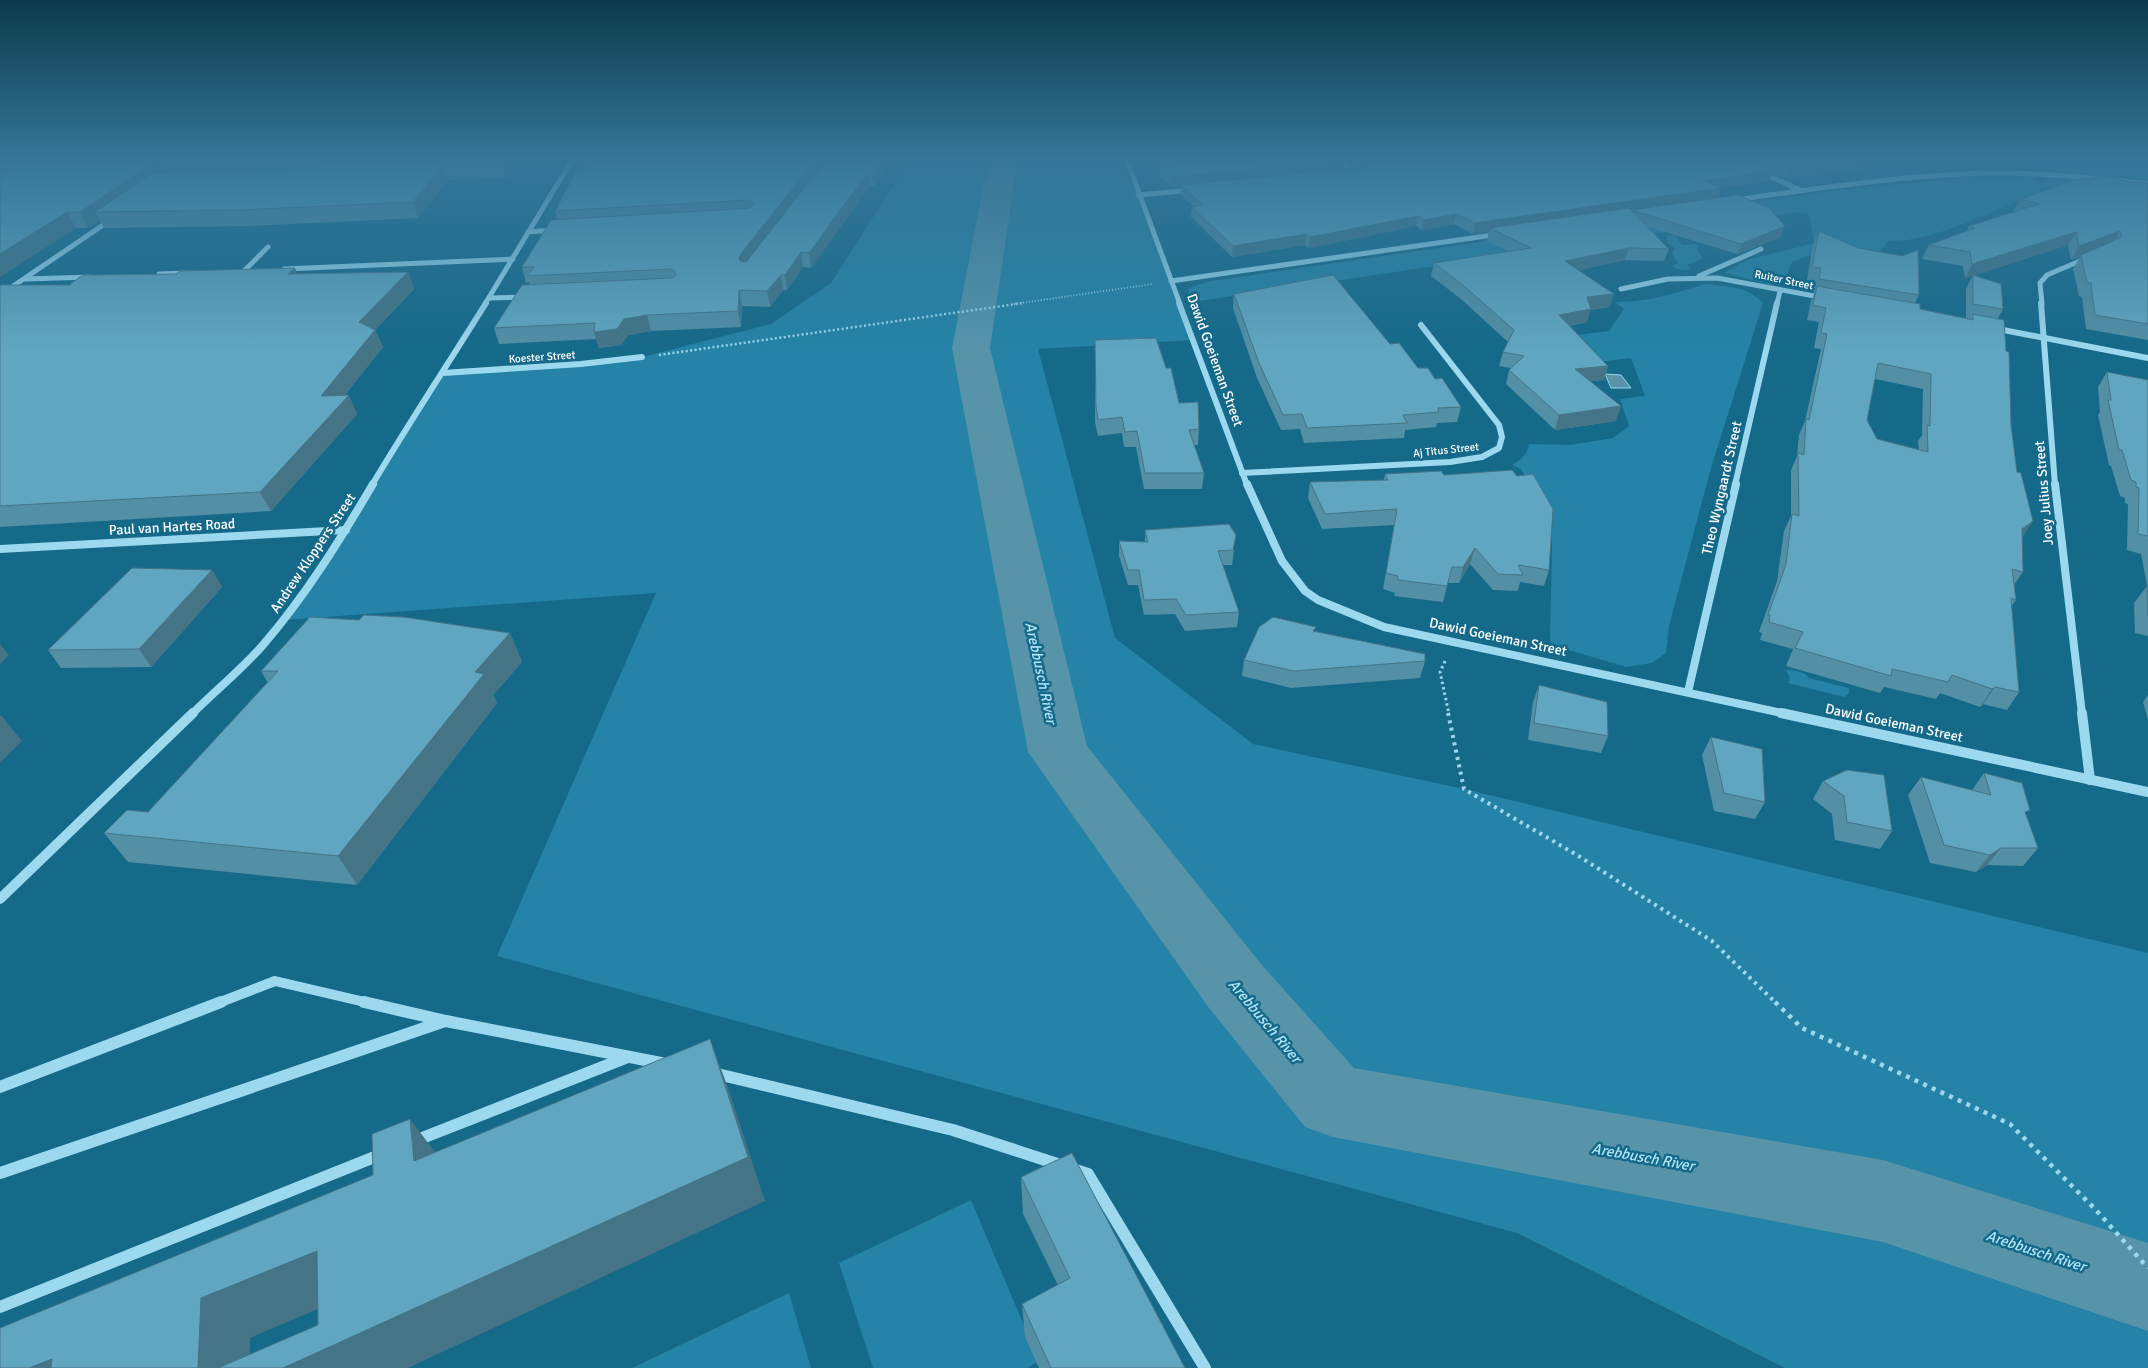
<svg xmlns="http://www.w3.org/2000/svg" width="2148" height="1368" font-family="Signika,sans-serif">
<rect width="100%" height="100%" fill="#156989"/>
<g fill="#2483a6">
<polygon points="910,160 1119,160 1138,195 1193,340 1038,349 1115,638 1253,744 1464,789 2148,953 2148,1368 1785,1368 1517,1233 497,956 656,593 284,620 443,373 642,357 771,324 831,283"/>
<polygon points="2003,160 2148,160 2148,180 2021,167"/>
<path d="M1977 177H2033L2042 186 2043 181C2059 176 2075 179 2092 181L2055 190 2042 187 2039 192C1997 209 1932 243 1888 241L1873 261 1821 251 1792 262 1784 282 1770 284 1724 273 1747 260 1814 243 1809 214 1800 212 1199 301 1189 299 1188 290 1194 286 1211 281 1838 190Z"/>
<path d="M1666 235H1675L1682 245 1698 244 1697 250 1703 258 1687 265 1691 269C1684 271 1678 270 1672 266L1678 263 1672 253 1675 248 1668 243Z"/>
<path d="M1704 284C1726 286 1747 286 1763 303L1711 468 1669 626 1666 653 1652 663 1626 667 1559 647 1550 642 1552 541 1545 531 1553 523 1521 469 1512 465C1522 459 1527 455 1529 444L1570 445 1613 438 1629 426 1620 399 1645 396 1631 358 1598 362 1569 336 1609 331 1624 309 1615 302C1647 302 1674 294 1704 284Z"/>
<path d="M1786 670C1793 670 1805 671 1809 678L1849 688V693L1844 697 1788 683 1790 678Z"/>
<polygon points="971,1200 1039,1361 1027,1368 873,1368 839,1263"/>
<polygon points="789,1293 811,1368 632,1368"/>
</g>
<polygon fill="#5794aa" stroke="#8ed9f2" points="1605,374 1621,375 1631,388 1611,388"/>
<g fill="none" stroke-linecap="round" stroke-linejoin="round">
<polygon fill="#5794aa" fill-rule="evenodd" points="991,160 1019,160 1014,183 990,348 1087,746 1261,964 1354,1068 1883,1160 2148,1243 2148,1331 1883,1242 1333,1137 1305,1127 1209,1008 1028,752 952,348 984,183"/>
<polyline stroke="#9cd9ef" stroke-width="2" stroke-dasharray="1 2" stroke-linecap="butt" points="1014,304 1153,284"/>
<polyline stroke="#9cd9ef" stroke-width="2.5" stroke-dasharray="2 2.5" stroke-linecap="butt" points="659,355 1023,303"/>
<polyline stroke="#9cd9ef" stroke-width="3" stroke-dasharray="2.5 3" stroke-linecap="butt" points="1445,661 1440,672 1449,714"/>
<polyline stroke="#9cd9ef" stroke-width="4" stroke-dasharray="3 4.5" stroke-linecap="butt" points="1448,713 1464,789 1577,855 1712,941 1776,1003"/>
<polyline stroke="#9cd9ef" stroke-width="4.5" stroke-dasharray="4 5.5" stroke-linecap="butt" points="1775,1002 1802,1028 2010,1124 2095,1209 2148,1268"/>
<g stroke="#9cd9ef" stroke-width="5">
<polyline points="1127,160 1180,304"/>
<polyline points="1339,160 1354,173"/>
<polyline points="1760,172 1800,190"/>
<polyline points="2116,180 2148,184"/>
<polyline points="1138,195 1191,190"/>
<path d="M1735 200C1819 188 1904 175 1989 173 2027 172 2065 176 2103 179"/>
<polyline points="528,232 554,230"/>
<polyline points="284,269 513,259"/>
<polyline points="244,271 268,247"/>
<polyline points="159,274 188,273"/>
<polyline points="1699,276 1761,249"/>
<polyline points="25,279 91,277"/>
<polyline points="1171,281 1500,234"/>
<polyline points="1621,289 1668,279 1717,278 1825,298"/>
<polyline points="0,295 112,219"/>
<polyline points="489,298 525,297"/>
<polyline points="485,304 572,160"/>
<polyline points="1777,304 1780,291"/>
<polyline points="2042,304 2040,283 2047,275 2087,258"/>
</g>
<g stroke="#9cd9ef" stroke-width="6">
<polyline points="1179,303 1247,485"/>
<polyline points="2041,303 2055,485"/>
<polyline points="1993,328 2148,358"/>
<polyline points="443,373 581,364 642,357"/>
<polyline points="1242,473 1450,462 1482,457 1499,448 1502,437 1499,425 1421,325"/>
<path d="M372 485C409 423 448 364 486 303"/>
<polyline points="1735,485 1777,303"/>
</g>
<g stroke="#9cd9ef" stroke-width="8">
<polyline points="1247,484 1282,561 1305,591 1318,600 1384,627 1786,714"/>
<polyline points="2055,484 2082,714"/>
<polyline points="0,549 346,530"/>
<polyline points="1688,692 1736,484"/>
<path d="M192 714C215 691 242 669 263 645 306 595 340 540 373 484"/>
</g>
<g stroke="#9cd9ef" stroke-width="10">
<polyline points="1781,713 2148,792"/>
<polyline points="2082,713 2090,780"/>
<polyline points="0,899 193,713"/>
<polyline points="218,1003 275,981 369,1003"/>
</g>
<g stroke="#9cd9ef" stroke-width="12">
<polyline points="364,1002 446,1021 666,1064"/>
<polyline points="713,1073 953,1130 1088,1174 1205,1368"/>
<polyline points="0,1087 221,1002"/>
<polyline points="412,1142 628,1057"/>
<polyline points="0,1173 445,1021"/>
<polyline points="0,1307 382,1154"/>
</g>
</g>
<g fill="#538fa5" fill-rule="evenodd">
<polygon points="0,160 527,160 527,161 519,161 505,178 448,180 418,218 247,226 104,228 100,220 88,228 76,228"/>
<polygon points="584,160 821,160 818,160 819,169 890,160 874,186 870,186 811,268 803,267 787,290 783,290 770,307 742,306 741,327 651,331 628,335 621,345 599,348 596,339 499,344 494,328 530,285 529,282 526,283 522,267 557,220 555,211 585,166"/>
<path d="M1154 160H1869L1865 170 1785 178 1772 173 1769 181 1720 188H1721L1718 198 1781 237 1737 254 1646 226 1669 249 1664 261 1625 260 1579 270 1610 307 1590 310 1587 322 1569 326 1608 366 1604 380 1591 381 1616 421 1555 430 1506 384 1509 370 1511 368 1499 366 1503 352 1508 342 1461 299 1431 276 1434 263 1509 251 1487 241 1489 231 1473 234 1454 224 1422 230 1416 226 1309 248 1305 245 1232 257 1191 217 1192 207 1193 206 1180 195 1181 186 1171 187 1160 177V167H1161ZM1345 161 1355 168 1344 169Z"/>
<polygon points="2130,182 2148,183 2148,340 2086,329 2082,297 2079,296 2073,269 2080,257 2071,260 2068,245 1965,278 1963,266 1922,259 1929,245 1966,232 1969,226 2013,212 2020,199"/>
<path d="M1819 231 1919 295 1915 303 1920 309 1966 318V289L1973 275 2003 309 1998 318 2011 425 2022 538 2023 572 2014 585 2016 600 2011 607 2019 692 2007 710 1983 704 1980 707 1940 693 1936 699 1884 687 1880 693 1786 666 1793 649 1760 640 1762 633 1759 632 1777 581 1784 531 1791 516V470L1797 456 1799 435 1805 421 1821 349 1814 348 1819 322 1807 320 1811 301 1815 292H1813L1815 281 1807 280 1813 244ZM1875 379 1923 389 1922 435 1918 441 1919 450 1877 439 1867 420Z"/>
<polygon points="408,272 414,289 375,330 383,347 345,395 357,414 271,511 0,527 0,285 69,285 297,274"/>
<polygon points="1234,294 1390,344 1418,368 1461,407 1457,422 1437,423 1436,427 1405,430 1404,438 1304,443 1300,429 1281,430 1257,378 1233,308"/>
<polygon points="1095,340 1166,368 1179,403 1199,429 1198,445 1194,445 1204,473 1202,489 1144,489 1136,447 1124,447 1122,433 1098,436 1095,422"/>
<polygon points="2107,372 2148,380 2148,636 2135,633 2134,603 2147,586 2141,554 2127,550 2128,504 2125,503 2125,498 2120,496 2111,466 2109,465 2098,415 2100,412 2098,387"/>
<polygon points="1385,474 1444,475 1549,570 1544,586 1520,582 1518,591 1493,590 1470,564 1459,583 1448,583 1443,602 1394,596 1395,593 1383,589 1394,525 1322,529 1308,498 1310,482 1384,480"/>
<polygon points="1145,530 1234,550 1232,565 1223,565 1239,612 1237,627 1185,631 1175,614 1144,615 1138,585 1128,585 1119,556 1119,541 1145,542"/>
<polygon points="212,570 222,587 151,667 61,668 48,650"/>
<polygon points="359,620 510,633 522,662 493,695 497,703 357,885 128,862 104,833 148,812 268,683 261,671"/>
<polygon points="1315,632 1425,661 1420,678 1291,688 1242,676 1244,660"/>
<polygon points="1539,685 1608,736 1601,753 1528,740 1533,702"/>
<polygon points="2148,695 2148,720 2143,702"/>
<polygon points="1711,737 1765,802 1755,819 1714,811 1702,755"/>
<polygon points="1984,773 2026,814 2038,848 2023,866 1987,865 1976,872 1930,863 1908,795 1921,777 1972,790"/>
<polygon points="1823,781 1892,831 1880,849 1835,840 1832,814 1813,799"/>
<polygon points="1021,1177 1185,1368 1039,1368 1025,1337 1022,1304 1058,1285 1023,1214"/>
</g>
<g fill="#447486">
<polygon points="157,160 186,160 164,165 168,172 112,212 95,212 100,220 88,228 80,212"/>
<polygon points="323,160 361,160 328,173"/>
<polygon points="503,160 519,160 519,161 505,178 501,163"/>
<polygon points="815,160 818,160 820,170 743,270 739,260 740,255"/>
<polygon points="880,160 890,160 874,186 873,172"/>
<polygon points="1345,160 1343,170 1181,185 1181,186 1171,187 1172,177"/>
<polygon points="1357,160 1419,160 1355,168"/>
<polygon points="1869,160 1865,170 1785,178 1789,169"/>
<polygon points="443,165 448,180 418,218 413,202"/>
<polygon points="1773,171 1769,181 1700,191 1703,181"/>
<polygon points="868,172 870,186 811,268 809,253"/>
<polygon points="1721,188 1718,198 1495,230 1490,228 1489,231 1473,234 1475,223"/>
<polygon points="67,212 76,228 0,277 0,254"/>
<polygon points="1456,214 1454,224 1422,230 1424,220"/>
<polygon points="1418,216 1416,226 1309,248 1310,237"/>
<polygon points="1785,226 1781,237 1737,254 1741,244"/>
<polygon points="2120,231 2112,244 2081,255 2080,257 2071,260 2079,246"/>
<polygon points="2076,232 2068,245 1965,278 1972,264"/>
<polygon points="1306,234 1305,245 1232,257 1233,246"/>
<polygon points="1629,248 1625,260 1561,274 1565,261"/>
<polygon points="801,252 803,267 787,290 785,275"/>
<polygon points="295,268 302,285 288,274"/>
<polygon points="408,272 414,289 375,330 383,347 330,414 321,396 359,322"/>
<polygon points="781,275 783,290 770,307 767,291"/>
<polygon points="739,290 742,306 741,327 738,311"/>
<polygon points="1614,294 1610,307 1590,310 1587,322 1555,328 1559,315 1587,297"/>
<polygon points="647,315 651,331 628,335 621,345 599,348 594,332 624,319"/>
<polygon points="1608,366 1604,380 1571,383 1575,369"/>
<polygon points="349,395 357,414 271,511 260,492"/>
<polygon points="1621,406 1616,421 1555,430 1559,415"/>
<polygon points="2033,521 2022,538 2011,546 2022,529"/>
<polygon points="1475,548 1470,564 1459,583 1463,567"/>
<polygon points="212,570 222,587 151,667 139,649"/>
<polygon points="510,633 522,662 493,695 497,703 357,885 338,856 475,672"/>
<polygon points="0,644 9,655 0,664"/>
<polygon points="1995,687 1983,704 1980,707 1992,689"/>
<polygon points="1,715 22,741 0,763 0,716"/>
<polygon points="2001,848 1987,865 1976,872 1990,855"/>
<polygon points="710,1039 727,1085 765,1201 408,1368 283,1368"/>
<polygon points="410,1119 444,1164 414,1161"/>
<polygon points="317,1251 358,1292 250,1338 250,1368 198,1368 201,1298"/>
<polygon points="52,1359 67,1368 29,1368"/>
</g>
<g fill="#61a6c0" stroke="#447486" fill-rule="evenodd">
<polygon points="0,160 157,160 80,212 67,212 0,254"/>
<polygon points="172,160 271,160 164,165"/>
<polygon points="348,160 503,160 501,163 443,165 413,202 239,210 95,212 151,174 324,166"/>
<polygon points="735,160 815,160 740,255 739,260 743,262 747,261 826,160 880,160 873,172 868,172 809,253 801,252 785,275 781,275 767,291 739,290 738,311 647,315 624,319 617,329 594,332 595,323 494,328 522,285 672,278 676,275 675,271 671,269 527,276 534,267 522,267 551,220 750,208 754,203 749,200 555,211 579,166"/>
<polygon points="1164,160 1345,160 1172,177 1160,167 1171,166"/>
<polygon points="1415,160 1748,160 1773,171 1703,181 1721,188 1475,223 1456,214 1424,220 1418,216 1310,237 1306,234 1233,246 1192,207 1203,205 1181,185 1356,168"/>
<polygon points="1769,160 1869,160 1789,169"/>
<polygon points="2102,175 2130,182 2148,183 2148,324 2095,315 2091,283 2087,283 2081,255 2120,238 2122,235 2120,231 2079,246 2076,232 1972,264 1970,252 1929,245 1975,228 1969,226 2039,204 2020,199 2082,178 2090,179"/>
<polygon points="1737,195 1769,208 1785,226 1741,244 1632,210"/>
<polygon points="1629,208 1669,249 1629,248 1565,261 1614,294 1587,297 1591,309 1559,315 1608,366 1575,369 1621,406 1559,415 1509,370 1524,356 1503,352 1514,330 1464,286 1434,263 1531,248 1490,228"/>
<polygon points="1819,231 1858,248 1902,256 1918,250 1919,295 1819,279 1821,268 1812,267"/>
<polygon points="295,268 288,274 408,272 359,322 375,330 321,396 349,395 260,492 0,506 0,285 69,285 83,275 176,274 180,271"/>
<polygon points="1333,275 1390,344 1399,343 1418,368 1428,368 1435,379 1442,378 1461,407 1438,408 1439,412 1403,415 1407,423 1307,428 1302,414 1283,415 1259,363 1234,294"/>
<polygon points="1973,275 2001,284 2003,309 1973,304"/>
<path d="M1817 286 1920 304V309L1973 320V314L2004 320 2006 351 2009 352 2011 425 2017 472 2021 473 2033 521 2022 529 2023 572 2012 569 2016 600 2011 598 2019 692 1995 687 1992 689 1952 675 1948 682 1892 669 1891 676 1795 648 1803 632 1769 622 1770 615H1768L1786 564 1792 514 1799 516 1798 453 1804 455 1806 419 1809 420 1827 334 1821 333 1826 308 1813 305ZM1878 363 1931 374 1930 426 1927 425 1928 452 1877 439 1867 420Z"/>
<polygon points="1156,338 1166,368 1171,368 1179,403 1198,402 1199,429 1189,430 1204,473 1145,473 1137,431 1125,432 1122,417 1098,420 1096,406 1095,340"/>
<polygon points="2107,372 2148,380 2148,536 2138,534 2139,488 2136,487 2136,482 2131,480 2122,450 2119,450 2108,400 2111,400"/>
<polygon points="1512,470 1517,476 1533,474 1553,509 1549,570 1518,565 1523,575 1498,574 1475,548 1463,567 1452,567 1447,586 1398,580 1398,576 1386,573 1397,509 1325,514 1310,482 1388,480 1385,474 1441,471 1444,475"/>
<polygon points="1229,524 1236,535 1233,550 1218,551 1239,612 1186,615 1176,599 1144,600 1139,570 1128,570 1119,541 1148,542 1145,530"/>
<polygon points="132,568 212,570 139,649 48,650"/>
<polygon points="2147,586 2148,587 2148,616"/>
<polygon points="364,615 403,617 510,633 475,672 484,674 338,856 104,833 127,810 148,812 278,671 261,671 310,617 359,620"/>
<polygon points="1273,617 1316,627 1313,631 1425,654 1425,661 1294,671 1244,660 1259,627"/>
<polygon points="1539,685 1607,702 1608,736 1534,723"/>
<polygon points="1711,737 1762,749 1765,802 1724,793"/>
<polygon points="1847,770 1884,775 1892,831 1847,822 1844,796 1823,781"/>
<polygon points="1984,773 2022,783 2030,810 2025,812 2038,848 2001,848 1990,855 1944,845 1921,777 1991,795"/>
<polygon points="710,1039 748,1157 283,1368 218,1368 318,1325 317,1251 201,1298 198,1368 51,1368 52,1359 29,1368 0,1368 0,1328 373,1175 372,1134 410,1119 414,1161"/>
<polygon points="1072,1153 1185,1368 1051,1368 1022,1304 1070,1278 1021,1177"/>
</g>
<linearGradient id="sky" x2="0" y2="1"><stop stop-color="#0c3a4b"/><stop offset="0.45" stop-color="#357697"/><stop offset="1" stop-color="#357697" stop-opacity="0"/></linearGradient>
<rect width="2148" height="352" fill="url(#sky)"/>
<g text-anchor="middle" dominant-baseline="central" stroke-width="5" stroke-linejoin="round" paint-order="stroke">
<g font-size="11" fill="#fff" stroke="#156989">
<text transform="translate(1784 280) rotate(12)">Ruiter Street</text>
<text transform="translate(542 357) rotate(-4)">Koester Street</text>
<text transform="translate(1446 450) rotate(-6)">Aj Titus Street</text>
</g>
<g font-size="14" fill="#fff" stroke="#156989">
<text transform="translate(1215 360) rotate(70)">Dawid Goeieman Street</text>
<text transform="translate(1722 488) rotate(-77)">Theo Wyngaardt Street</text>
<text transform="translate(2044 493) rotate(-95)">Joey Julius Street</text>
<text transform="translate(172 527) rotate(-3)">Paul van Hartes Road</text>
<text transform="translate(313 553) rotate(-56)">Andrew Kloppers Street</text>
<text transform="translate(1498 637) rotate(12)">Dawid Goeieman Street</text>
<text transform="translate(1894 723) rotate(12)">Dawid Goeieman Street</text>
</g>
<g font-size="15" font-style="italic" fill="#b0e5f7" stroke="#156989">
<text transform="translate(1041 673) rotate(78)">Arebbusch River</text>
<text transform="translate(1265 1021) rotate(50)">Arebbusch River</text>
<text transform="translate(1643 1157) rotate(10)">Arebbusch River</text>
<text transform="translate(2036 1251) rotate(18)">Arebbusch River</text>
</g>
</g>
</svg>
